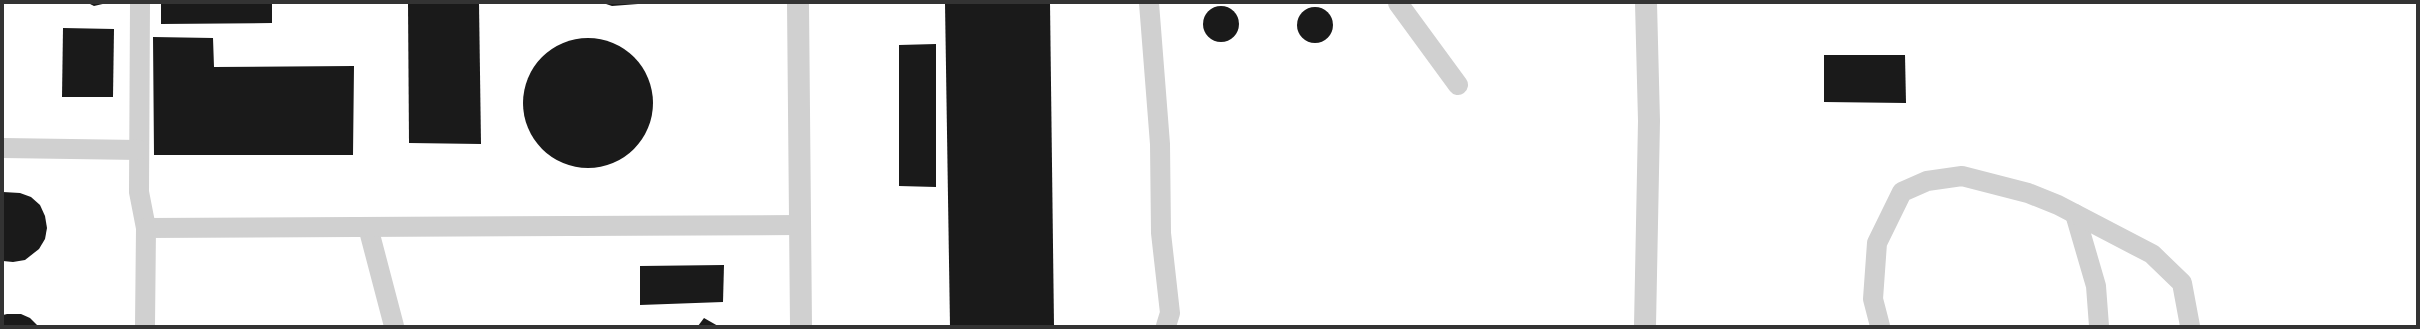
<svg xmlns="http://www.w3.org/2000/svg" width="2420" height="329" font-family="Raleway,sans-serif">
<rect width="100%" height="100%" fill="#fff"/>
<g fill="#1a1a1a">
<polygon points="88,3 107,3 94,6"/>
<polygon points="161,3 272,3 272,23 161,24"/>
<polygon points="408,3 479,3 481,144 409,143"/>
<polygon points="603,3 638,3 638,4 612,6"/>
<polygon points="945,3 1050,3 1054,326 950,326"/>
<circle cx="1221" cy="24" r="18"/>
<circle cx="1315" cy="25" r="18"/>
<polygon points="63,28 114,29 113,97 62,97"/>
<polygon points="153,37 213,38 214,67 354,66 353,155 154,155"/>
<circle cx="588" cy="103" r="65"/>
<polygon points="936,44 936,187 899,186 899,45"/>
<polygon points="1824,55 1905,55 1906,103 1824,102"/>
<polygon points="3,192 20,193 31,197 40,205 45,216 47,228 45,239 39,249 25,260 13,262 3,261"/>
<polygon points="724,265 723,302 640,305 640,266"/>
<polygon points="7,314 21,314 30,318 38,326 3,326 3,315"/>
<polygon points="704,318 718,326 698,326"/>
</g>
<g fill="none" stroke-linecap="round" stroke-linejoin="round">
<g stroke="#d0d0d0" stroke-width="20">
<polyline points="140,3 139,192 146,228"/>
<polyline points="1149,3 1160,144 1161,233 1170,313 1166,326"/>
<polyline points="1398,3 1458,85"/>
<polyline points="3,148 139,150"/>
<polyline points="2075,214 2096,286 2099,326"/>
<polyline points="368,227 394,326"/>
<polyline points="145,326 146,228 799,225"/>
<polyline points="1880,326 1873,299 1877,243 1902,192 1927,181 1962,176 2028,193 2058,205 2152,254 2182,283 2190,326"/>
</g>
<g stroke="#d0d0d0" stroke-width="22">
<polyline points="798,3 801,326"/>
<polyline points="1645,326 1649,121 1646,3"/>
</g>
</g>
<rect width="2420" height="329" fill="none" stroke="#333333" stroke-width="8"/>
</svg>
